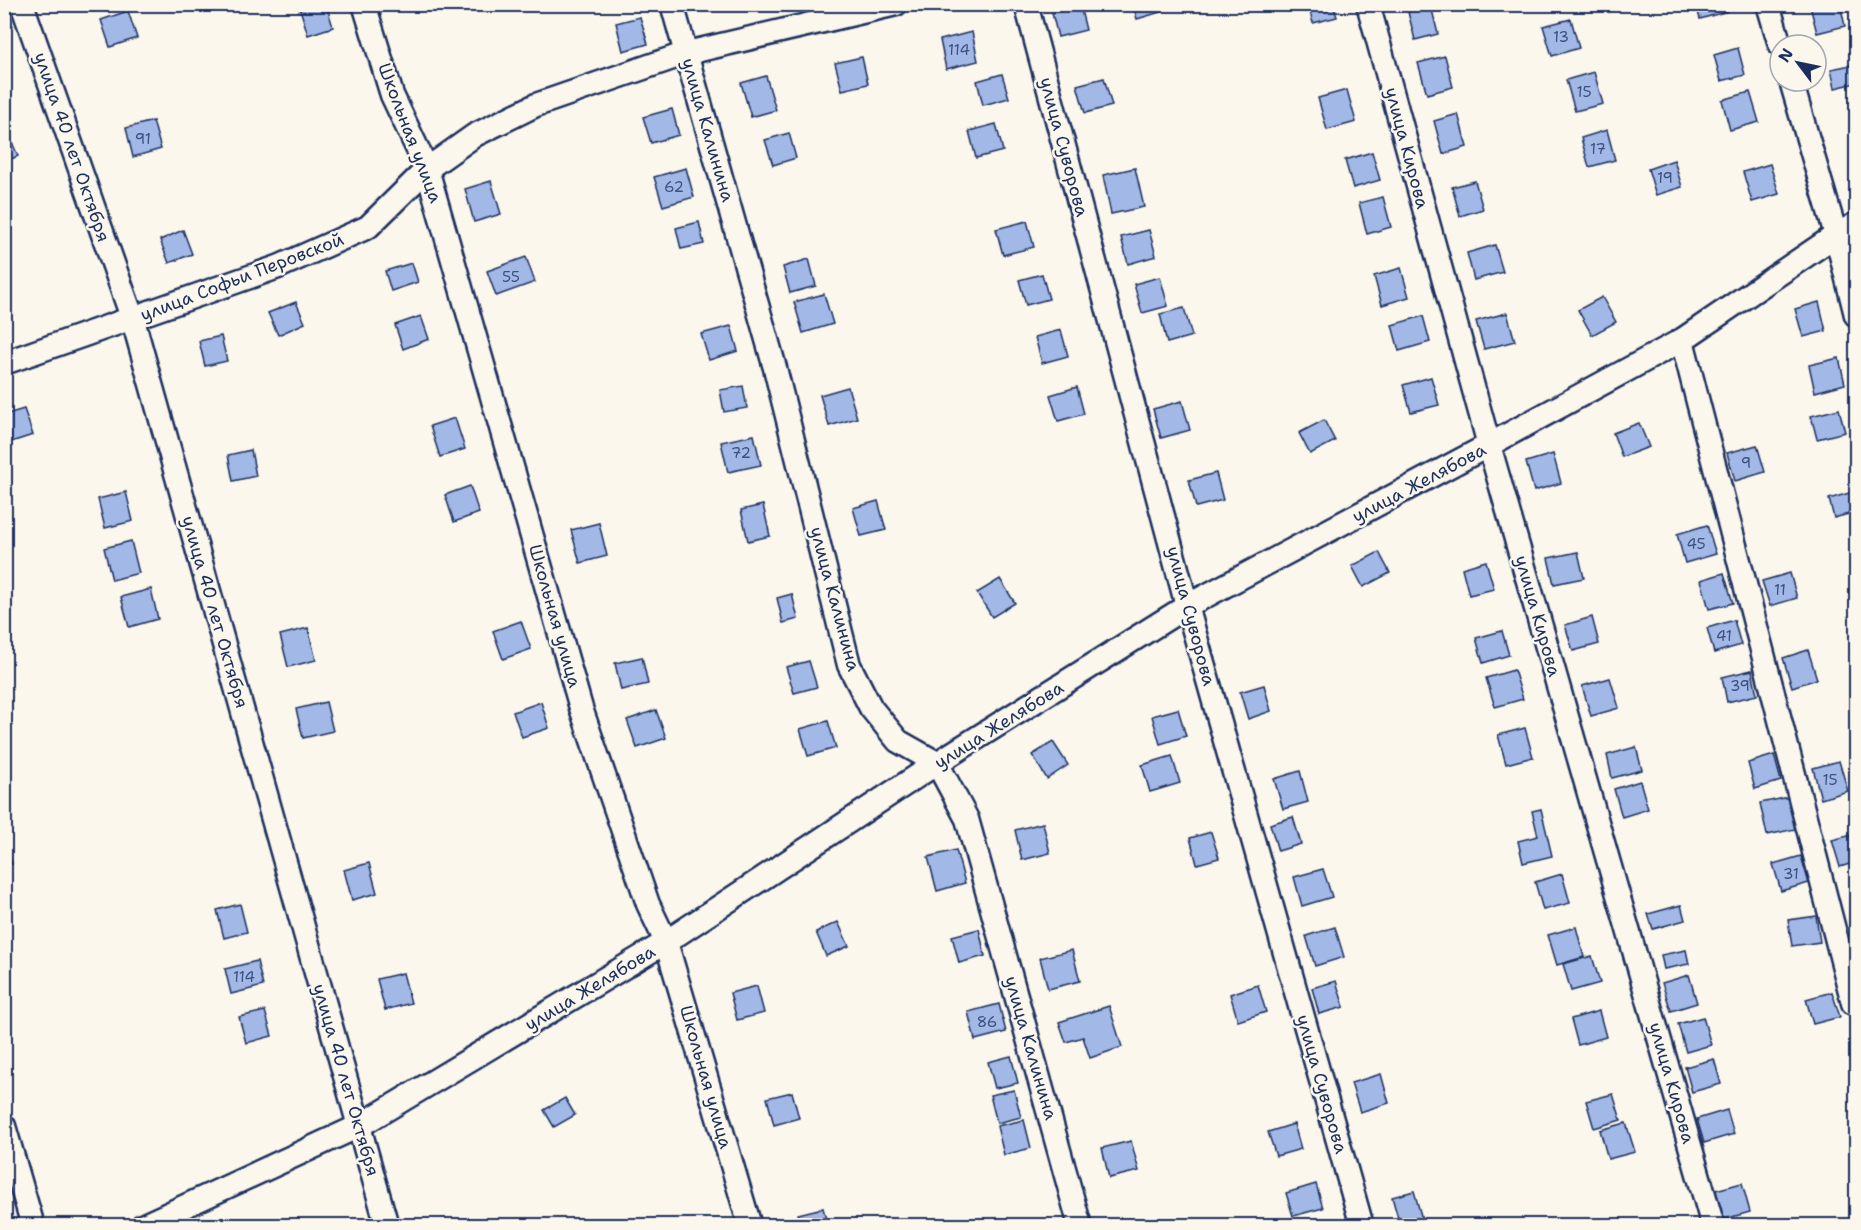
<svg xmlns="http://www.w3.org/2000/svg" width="1861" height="1230" font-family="'Shantell Sans',sans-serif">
<rect width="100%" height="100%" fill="#fbf7ec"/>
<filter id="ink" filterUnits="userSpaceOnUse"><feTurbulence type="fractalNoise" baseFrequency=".0167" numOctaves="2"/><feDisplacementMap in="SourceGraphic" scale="12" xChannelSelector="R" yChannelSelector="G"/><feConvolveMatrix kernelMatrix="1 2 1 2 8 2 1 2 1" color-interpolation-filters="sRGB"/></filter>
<g filter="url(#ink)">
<g fill="#a2b8e6" stroke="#1b2f5e" stroke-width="1.5">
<polygon points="313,4 326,4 333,27 308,35 300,9"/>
<polygon points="1133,4 1162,4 1164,11 1137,19"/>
<polygon points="1308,4 1333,4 1337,17 1313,23"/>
<polygon points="1696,4 1726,4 1728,11 1700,19"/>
<polygon points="1815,4 1840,4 1845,26 1817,33 1810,6"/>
<polygon points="1080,6 1086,30 1058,37 1052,13"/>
<polygon points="1431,6 1438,34 1415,40 1408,12"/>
<polygon points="128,11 137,38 110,47 101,20"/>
<polygon points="640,17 648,44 623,51 616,23"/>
<polygon points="1571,19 1579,48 1552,56 1543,26"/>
<polygon points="972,32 978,61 946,69 940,40"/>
<polygon points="1738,48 1745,75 1721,81 1714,55"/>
<polygon points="1445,56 1453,87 1427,94 1418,63"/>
<polygon points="862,57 868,84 842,90 835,63"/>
<polygon points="1856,64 1856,83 1835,88 1831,69"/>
<polygon points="1594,72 1603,104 1575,111 1566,80"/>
<polygon points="1002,74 1009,98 983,105 977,81"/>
<polygon points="766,76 776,110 751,117 741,83"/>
<polygon points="1104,78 1112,106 1085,113 1077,85"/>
<polygon points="1347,90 1356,122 1327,130 1318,98"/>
<polygon points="1750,92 1759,122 1730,130 1722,100"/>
<polygon points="672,109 679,135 651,143 643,117"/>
<polygon points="1458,114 1467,147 1443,154 1434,121"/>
<polygon points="153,121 161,149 133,157 126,128"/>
<polygon points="996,124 1003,151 976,158 969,131"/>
<polygon points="6,128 18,156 4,162 4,129"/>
<polygon points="1607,130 1615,160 1589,167 1581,138"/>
<polygon points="789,133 796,158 773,165 765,140"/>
<polygon points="1372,152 1380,180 1353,188 1345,160"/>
<polygon points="1674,160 1682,187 1656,195 1648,169"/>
<polygon points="1770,164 1779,194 1752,202 1743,172"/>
<polygon points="686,168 694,197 663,206 654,177"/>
<polygon points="1135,168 1144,207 1111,214 1103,175"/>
<polygon points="491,181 501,214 474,222 465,189"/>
<polygon points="1475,181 1483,209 1460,216 1452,187"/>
<polygon points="1383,197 1391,227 1367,234 1359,203"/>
<polygon points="1027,221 1034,247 1003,255 996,229"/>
<polygon points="699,222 704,244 681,249 676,228"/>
<polygon points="183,230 192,254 169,263 160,240"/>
<polygon points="1149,230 1156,256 1128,264 1121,237"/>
<polygon points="1495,245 1503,272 1474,280 1467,253"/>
<polygon points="526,257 535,282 496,296 487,271"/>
<polygon points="809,259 816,286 790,293 783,267"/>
<polygon points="412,263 418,282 391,291 385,271"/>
<polygon points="1401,268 1409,297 1382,305 1374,276"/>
<polygon points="1042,274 1049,299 1026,305 1019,280"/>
<polygon points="1160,277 1168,306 1142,313 1134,284"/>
<polygon points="824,294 833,324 803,333 794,302"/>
<polygon points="1602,297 1616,322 1592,335 1578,310"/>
<polygon points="296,302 305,323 278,335 268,313"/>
<polygon points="1819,302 1826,331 1803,337 1795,309"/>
<polygon points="1184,308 1192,336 1167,343 1160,314"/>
<polygon points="1507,313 1515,341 1484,349 1476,321"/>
<polygon points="421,316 429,339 403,349 395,325"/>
<polygon points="1423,316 1430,342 1399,351 1392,325"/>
<polygon points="731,326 738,351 709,360 701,334"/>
<polygon points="1061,330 1068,356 1042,363 1035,337"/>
<polygon points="221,336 227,361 205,366 199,341"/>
<polygon points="1839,358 1845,384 1815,392 1809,365"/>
<polygon points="1431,377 1439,405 1411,412 1403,385"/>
<polygon points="743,386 747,408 724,412 720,390"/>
<polygon points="848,387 857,418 829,426 820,395"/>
<polygon points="1077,387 1084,414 1058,421 1050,395"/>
<polygon points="1182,401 1190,430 1161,438 1153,409"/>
<polygon points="24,409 33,435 8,443 4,432 4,415"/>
<polygon points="1839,409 1845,432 1817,439 1811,416"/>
<polygon points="455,418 465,449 440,457 430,426"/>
<polygon points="1324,420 1335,441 1310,454 1299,433"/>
<polygon points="1639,423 1649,447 1622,457 1613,433"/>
<polygon points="754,435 761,465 728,472 721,442"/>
<polygon points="1757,445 1765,472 1735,481 1727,453"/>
<polygon points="251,450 256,476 233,481 228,455"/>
<polygon points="1553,454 1561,483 1534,491 1526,462"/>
<polygon points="1216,473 1223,500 1196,507 1189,480"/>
<polygon points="470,486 479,513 454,522 445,495"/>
<polygon points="1856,491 1856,512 1834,518 1829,499"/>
<polygon points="126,492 133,521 105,528 98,499"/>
<polygon points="878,501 886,530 861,536 853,508"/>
<polygon points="763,505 770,536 748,541 741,510"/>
<polygon points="599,523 607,556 580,563 571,530"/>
<polygon points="1707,525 1716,554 1685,563 1677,534"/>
<polygon points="131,541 139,573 112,580 104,548"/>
<polygon points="1379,552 1390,573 1363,587 1352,566"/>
<polygon points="1578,552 1584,578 1554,584 1548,558"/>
<polygon points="1486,561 1494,589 1469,595 1462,568"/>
<polygon points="1724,573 1733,603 1709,609 1701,580"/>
<polygon points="1790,573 1797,598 1770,606 1762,581"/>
<polygon points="1000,579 1015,603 992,617 977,593"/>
<polygon points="151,589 158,619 129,627 121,597"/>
<polygon points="792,594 798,619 783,623 777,598"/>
<polygon points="1592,617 1599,644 1573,651 1565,625"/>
<polygon points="1734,620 1741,645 1714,653 1707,628"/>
<polygon points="521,621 531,649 503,659 493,631"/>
<polygon points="308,628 316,660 288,667 280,635"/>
<polygon points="1502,631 1509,655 1483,663 1476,638"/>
<polygon points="1808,650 1817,679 1792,687 1783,658"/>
<polygon points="642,657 648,684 621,690 615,663"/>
<polygon points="809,661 817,687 794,693 786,667"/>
<polygon points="1514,670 1523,699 1495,707 1486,678"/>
<polygon points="1752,670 1757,695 1727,702 1722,677"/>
<polygon points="1610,678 1619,708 1591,716 1582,686"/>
<polygon points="1264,685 1271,711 1248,719 1240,692"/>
<polygon points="326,702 333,731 303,738 296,709"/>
<polygon points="541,702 549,728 522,737 513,712"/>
<polygon points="1178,709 1186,736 1160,744 1152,716"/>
<polygon points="656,710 666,738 637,748 627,720"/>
<polygon points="828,721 836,748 808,756 800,729"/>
<polygon points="1525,728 1533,757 1506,764 1498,735"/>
<polygon points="1053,742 1068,765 1047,779 1032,755"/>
<polygon points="1636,747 1642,770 1612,778 1607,755"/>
<polygon points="1774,755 1781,781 1755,789 1748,763"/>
<polygon points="1172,756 1180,783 1150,792 1142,765"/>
<polygon points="1839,761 1848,791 1821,799 1813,768"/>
<polygon points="1300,771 1308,802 1283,809 1274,779"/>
<polygon points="1640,781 1648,809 1622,817 1614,789"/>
<polygon points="1789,797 1795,829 1767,835 1760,803"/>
<polygon points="1541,809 1552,856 1523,863 1518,841 1538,836 1532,811"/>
<polygon points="1293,817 1301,844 1278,851 1270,824"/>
<polygon points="1043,823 1050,853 1022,860 1015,830"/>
<polygon points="1211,832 1219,858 1197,864 1190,838"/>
<polygon points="1856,834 1856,862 1840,867 1832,840"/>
<polygon points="4,837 12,864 4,866"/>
<polygon points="956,850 965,883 937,891 928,857"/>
<polygon points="1801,856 1809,883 1781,891 1773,864"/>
<polygon points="369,863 377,893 352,900 344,870"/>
<polygon points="1323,869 1332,897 1302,906 1294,877"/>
<polygon points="1562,874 1570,903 1543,910 1535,882"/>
<polygon points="240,904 247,932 224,938 217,910"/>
<polygon points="1681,905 1685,920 1653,929 1648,914"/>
<polygon points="1816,916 1820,942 1792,946 1788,920"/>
<polygon points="838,922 849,946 826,956 816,932"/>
<polygon points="1335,927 1344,957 1315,966 1306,936"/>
<polygon points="1576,927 1584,957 1557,965 1548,935"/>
<polygon points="979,929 985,956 959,963 952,936"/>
<polygon points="1072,950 1080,981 1048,989 1040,958"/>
<polygon points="1686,950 1689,964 1664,969 1661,955"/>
<polygon points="1592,956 1600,983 1571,991 1563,964"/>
<polygon points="257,961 263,986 231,994 225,969"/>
<polygon points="403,973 411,1003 385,1010 377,979"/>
<polygon points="1689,975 1697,1003 1671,1011 1662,983"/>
<polygon points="1336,981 1344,1007 1319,1014 1312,988"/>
<polygon points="1258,985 1266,1012 1238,1021 1230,994"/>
<polygon points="757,986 764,1013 737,1020 730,993"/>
<polygon points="1832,992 1840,1017 1813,1024 1806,999"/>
<polygon points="999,1004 1006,1032 975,1040 968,1012"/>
<polygon points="1109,1006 1122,1047 1090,1058 1083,1037 1066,1042 1059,1022"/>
<polygon points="265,1011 272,1036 246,1043 239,1017"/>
<polygon points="1599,1011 1606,1037 1578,1045 1571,1019"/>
<polygon points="1703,1017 1711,1045 1686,1052 1678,1024"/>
<polygon points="1011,1056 1018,1083 995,1088 988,1062"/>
<polygon points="1714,1059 1721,1084 1692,1092 1685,1067"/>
<polygon points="1381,1074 1389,1103 1360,1112 1351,1083"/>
<polygon points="1014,1090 1021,1117 997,1123 990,1095"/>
<polygon points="792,1092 799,1118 774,1125 767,1098"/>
<polygon points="1613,1094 1621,1120 1594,1128 1586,1101"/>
<polygon points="565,1098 575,1115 554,1127 544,1110"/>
<polygon points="1727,1110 1734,1134 1704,1143 1697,1119"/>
<polygon points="1024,1120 1031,1148 1004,1155 997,1126"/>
<polygon points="1626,1123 1635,1152 1608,1159 1600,1130"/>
<polygon points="1294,1124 1301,1149 1276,1156 1268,1132"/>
<polygon points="1131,1141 1139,1171 1109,1178 1102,1148"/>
<polygon points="1742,1183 1750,1212 1721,1220 1712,1191"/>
<polygon points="1316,1184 1323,1208 1293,1216 1286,1193"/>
<polygon points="1414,1191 1422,1219 1400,1225 1392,1197"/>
<polygon points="823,1208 828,1226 801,1226 798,1214"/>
</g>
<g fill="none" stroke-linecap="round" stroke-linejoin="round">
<g stroke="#1b2f5e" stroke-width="27">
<g id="minor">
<polyline points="22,4 133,320 387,1226"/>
<polyline points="364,4 392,95 427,169 581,708 648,904 666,942 750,1226"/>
<polyline points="672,4 775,368 849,665 871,708 898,741 937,763 967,819 1080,1226"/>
<polyline points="1026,4 1187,606 1362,1226"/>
<polyline points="1368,4 1489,445 1713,1226"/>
<polyline points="1768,4 1780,45"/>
<polyline points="1791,81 1836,235 1856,315"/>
<polyline points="1682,340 1853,1003"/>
<polyline points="4,363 278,267 368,227 427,169 475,135 536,105 687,53 896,4"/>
<polyline points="4,1126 33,1226"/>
<polyline points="142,1226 359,1126 666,942 937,763 1187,606 1489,445 1682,340 1836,235 1856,224"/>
</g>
</g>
<use href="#minor" stroke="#fbf7ec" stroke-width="22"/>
</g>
</g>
<g text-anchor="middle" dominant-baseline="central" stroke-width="5" stroke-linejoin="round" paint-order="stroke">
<g font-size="15" fill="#3d5180">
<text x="1561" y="37">13</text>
<text x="959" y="50">114</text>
<text x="1584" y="92">15</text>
<text x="143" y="139">91</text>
<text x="1598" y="149">17</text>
<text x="1665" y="178">19</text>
<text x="674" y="187">62</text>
<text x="511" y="277">55</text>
<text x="741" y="453">72</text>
<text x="1746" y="463">9</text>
<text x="1696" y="544">45</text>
<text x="1780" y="590">11</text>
<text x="1724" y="636">41</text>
<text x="1740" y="686">39</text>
<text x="1830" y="780">15</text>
<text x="1791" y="874">31</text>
<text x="244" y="977">114</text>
<text x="987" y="1022">86</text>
</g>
<g font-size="18" fill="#1b2f5e" stroke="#fbf7ec">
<text transform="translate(708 130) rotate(74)">улица Калинина</text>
<text transform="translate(410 133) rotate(69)">Школьная улица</text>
<text transform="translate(72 147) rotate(71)">улица 40 лет Октября</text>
<text transform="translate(1064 147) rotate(75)">улица Суворова</text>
<text transform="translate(1407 148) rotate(75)">улица Кирова</text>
<text transform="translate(242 277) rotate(-21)">улица Софьи Перовской</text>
<text transform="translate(1419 483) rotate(-28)">улица Желябова</text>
<text transform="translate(835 599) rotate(75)">улица Калинина</text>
<text transform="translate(215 612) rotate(74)">улица 40 лет Октября</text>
<text transform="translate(555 616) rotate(74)">Школьная улица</text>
<text transform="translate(1191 616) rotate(75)">улица Суворова</text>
<text transform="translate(1538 616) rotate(74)">улица Кирова</text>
<text transform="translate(999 725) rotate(-32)">улица Желябова</text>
<text transform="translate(590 988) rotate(-31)">улица Желябова</text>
<text transform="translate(1031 1048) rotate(74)">улица Калинина</text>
<text transform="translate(706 1077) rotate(74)">Школьная улица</text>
<text transform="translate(346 1080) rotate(74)">улица 40 лет Октября</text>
<text transform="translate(1672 1083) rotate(74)">улица Кирова</text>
<text transform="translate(1322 1084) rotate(74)">улица Суворова</text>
</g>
</g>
<rect width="1861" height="1230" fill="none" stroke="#fbf7ec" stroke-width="24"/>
<rect x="12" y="12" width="1837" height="1206" fill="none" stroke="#1b2f5e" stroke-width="2" filter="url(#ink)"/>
<g transform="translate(1798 63) rotate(302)"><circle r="28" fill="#fbf7ec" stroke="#a1a7b3" stroke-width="1.5"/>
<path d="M0-4.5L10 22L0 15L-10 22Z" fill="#1b2f5e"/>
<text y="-9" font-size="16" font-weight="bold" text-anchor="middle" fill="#1b2f5e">N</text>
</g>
</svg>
